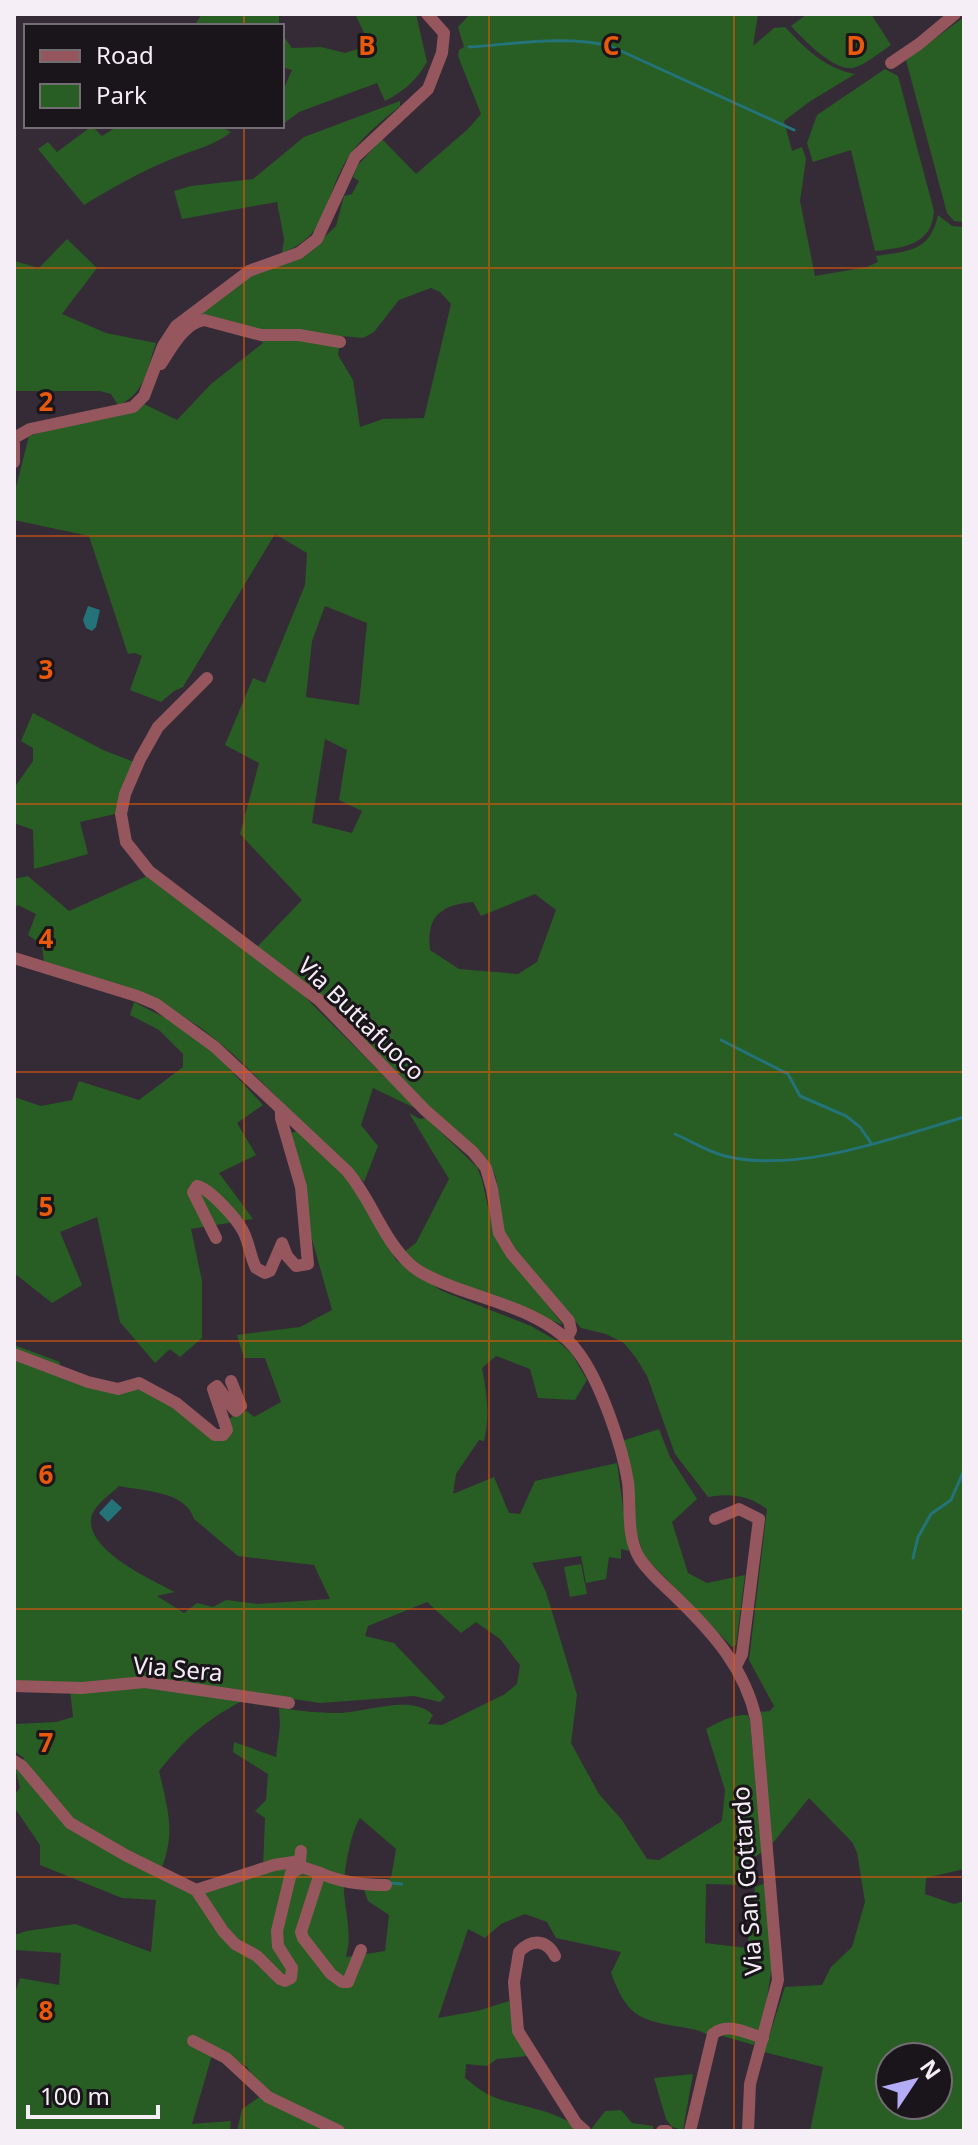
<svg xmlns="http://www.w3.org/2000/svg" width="978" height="2145" font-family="'Noto Sans',sans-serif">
<rect width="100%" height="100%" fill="#352b37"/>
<g fill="#285d24" fill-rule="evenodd">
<polygon points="202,14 279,14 279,26 194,26"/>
<path d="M355 14H416L427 62C416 81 404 91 385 101L377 83 299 112 282 125V93L292 70 282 67V34L292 48 321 47 345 53 370 45Z"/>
<path d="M470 14H758L753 46 774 28 785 27C806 49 824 68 855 74L809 102 784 121 792 151 802 147 806 159 800 201 815 276 867 267 878 262 876 256C908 251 930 252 938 215L952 226 964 227V1869L926 1878 925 1894 954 1904 964 1901V2131H810L823 2067 764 2052 785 1987 822 1985 831 1967 852 1947 865 1902 857 1852 852 1842 809 1798 772 1844 759 1712 770 1711 774 1706 749 1660 767 1509C748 1495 731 1493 708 1497L675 1454 647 1376 636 1358 624 1343 606 1334 581 1328 512 1249 504 1233 496 1178 491 1165 257 947 302 900 240 834 259 763 225 745 253 678 265 683 305 585 307 553 275 534 183 687 174 691 161 702 130 690 142 656 135 653 128 654 89 536 14 520V495L29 436 144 404 177 420 211 384 263 343 250 327 198 313 253 275 302 258 336 226 344 196 352 194 359 181 353 177 358 165 382 139 416 174 468 129 481 114 458 56 459 50 464 47 458 27ZM431 288 440 292 451 304 424 418 383 419 360 427 353 380 338 355 341 336 363 338 374 332 399 300ZM325 606 367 623 359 705 306 697 312 641ZM325 739 347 750 339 800 362 811 352 833 312 823ZM535 894 556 910 537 962 518 974 459 969 430 950C426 915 442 905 473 902L481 916ZM890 2057H938V2105H890Z"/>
<path d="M807 14H871L891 45C880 52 865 65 853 68 833 71 803 39 791 26Z"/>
<polygon points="964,17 964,222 954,221 947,213 906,60"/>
<path d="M885 69 898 76 934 211C932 245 903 248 875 251L851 150 813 162 807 143 817 115Z"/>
<path d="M400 101V106C378 124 354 143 341 170 323 207 326 236 282 253L284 239 277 202 182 219 174 191 191 186 253 179 304 137Z"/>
<path d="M92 126 102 136 118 126H220L231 132C215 146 192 150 174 158 142 171 113 187 84 205L38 149 48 142 57 152Z"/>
<path d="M67 239 97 268 62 314 106 333 156 343C147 368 145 395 118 405L111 394 100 391H14V261L39 268Z"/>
<polygon points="33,713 103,750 134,762 120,792 115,814 80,822 88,854 34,869 33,830 14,823 14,788 33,761 33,748 21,741"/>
<polygon points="28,876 69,911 147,876 293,985 417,1109 373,1088 361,1125 378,1146 364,1182 233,1054 201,1028 170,1008 44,962 42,945 28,935 36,914 18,905 14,908 14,879"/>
<polygon points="134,1002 181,1026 212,1050 263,1105 237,1123 256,1155 219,1173 253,1219 191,1229 202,1281 202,1338 180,1357 170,1349 155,1363 120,1322 97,1217 60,1232 82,1285 52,1303 14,1273 14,1097 41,1106 72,1100 79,1081 139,1100 183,1067 183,1054 159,1030 130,1015"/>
<polygon points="409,1113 420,1119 426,1118 477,1167 482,1180 495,1237 563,1325 439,1277 417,1266 404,1252 416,1243 449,1179"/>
<path d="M296 1131 355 1186 396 1260 442 1291 531 1326 559 1342 572 1354 587 1380 575 1400 538 1398 530 1369 496 1356 482 1368C487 1393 490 1417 484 1441L479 1440 456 1474 453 1494 494 1477 509 1513 520 1514 535 1481 617 1463 629 1551 621 1549V1559L609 1557 606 1579 586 1583 581 1556 532 1563 546 1592 577 1695 571 1743 599 1794 622 1820 647 1859 659 1860 722 1821 725 1790 706 1729C719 1722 733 1714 748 1715L750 1721 762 1852 748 1862 747 1885 706 1884 705 1943 747 1948 755 1887 765 1883 772 1965 765 2012 754 2045 719 2035 711 2037C701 2030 692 2029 681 2027 637 2020 627 2015 611 1973L621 1952 556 1938 547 1922 525 1914 501 1924 485 1938 468 1929 438 2018 477 2011 509 2001 517 2034 528 2056 497 2059 487 2066 466 2064 465 2078C473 2084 482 2092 491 2096 519 2108 559 2109 580 2131H237L242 2109 264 2094 247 2067 214 2048 192 2124 231 2121 230 2131H14V1996L20 1978 59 1985 61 1953 14 1950V1935L27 1931 75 1924 151 1952 156 1900 122 1898 40 1865V1845L14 1807V1795L20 1788 16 1771 24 1758 14 1751 16 1724 56 1722 73 1717 70 1690 145 1685 242 1701C203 1722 187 1737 159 1771 167 1806 176 1832 162 1867L193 1892 263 1867 265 1818 255 1811 266 1800 268 1774 233 1752 234 1742 276 1757 280 1726 279 1708C300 1711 320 1713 341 1713 368 1712 411 1694 433 1715L428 1724 442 1725 505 1694 517 1684 520 1665 500 1639 476 1622 461 1633 427 1602 368 1626 365 1636 394 1643 445 1697 440 1702 414 1696 321 1703 167 1681 81 1685 14 1683V1345L60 1362 57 1375 112 1390H147L217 1434C225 1420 232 1415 247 1411L254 1417 281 1402 265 1358H244L237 1335 300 1327 332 1310 283 1137ZM119 1486C143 1491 186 1491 194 1519L238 1556 314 1565 330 1599 257 1604 226 1600 213 1607 197 1603 184 1613 157 1596 175 1592C152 1580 89 1552 91 1520 92 1506 110 1495 119 1486ZM360 1818 396 1849 391 1878 363 1887 368 1901 389 1915 385 1951 346 1957C352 1935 346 1916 344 1893 343 1874 350 1834 360 1818Z"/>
<polygon points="659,1429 670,1457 697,1499 672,1522 688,1573 707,1583 745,1575 736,1645 732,1647 644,1556 634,1525 622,1441"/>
<polygon points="581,1564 587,1594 570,1597 564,1567"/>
<polygon points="693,2074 683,2130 672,2127 666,2119 654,2078"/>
<polygon points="621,2110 632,2123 653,2126 653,2131 590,2131 605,2111"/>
</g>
<g fill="#237378">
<polygon points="88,606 100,610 96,627 92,631 86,628 83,620"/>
<polygon points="112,1499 122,1508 108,1522 99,1513"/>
</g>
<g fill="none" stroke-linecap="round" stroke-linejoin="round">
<g stroke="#237378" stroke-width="3">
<path d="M469 47C515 44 565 35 610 46L794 130"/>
<polyline points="721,1040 788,1074 800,1096 846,1116 860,1127 871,1143"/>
<path d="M675 1134C691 1141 708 1152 725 1156 797 1174 894 1138 964 1117"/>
<polyline points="913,1558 918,1537 931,1514 951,1500 964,1470"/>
<polyline points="390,1883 402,1884"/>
</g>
<g stroke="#95565d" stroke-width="12">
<polyline points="891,63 919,44 955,14"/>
<path d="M161 364C171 349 184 323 204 320L261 335H299L340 342"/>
<polyline points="14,438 30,429 133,407 144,396 163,346 176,326 249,271 299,253 317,239 355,157 428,89 442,53 444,33 427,14"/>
<polyline points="14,444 14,462"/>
<polyline points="207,678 158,727 140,759 125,794 121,814 126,842 149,871 319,1000 425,1110 473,1152 486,1168 492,1189 499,1233 511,1253 569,1321 571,1330 567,1338"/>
<path d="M14 958 137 996 156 1004 215 1047 347 1171C372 1200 383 1241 412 1266 424 1276 441 1282 456 1288 497 1303 551 1315 578 1352 600 1381 622 1445 628 1482 631 1507 626 1537 640 1559 651 1575 665 1586 678 1599 714 1634 745 1669 756 1719L778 1980 750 2084 748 2131"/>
<path d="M216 1238 193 1192 197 1186C209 1188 237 1219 243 1231 249 1242 250 1256 256 1268L265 1273 270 1271 282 1243 287 1256 296 1266 308 1264 301 1187 281 1118V1109"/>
<polyline points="14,1354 88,1382 118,1389 139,1383 176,1403 215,1435 223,1435 227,1430 213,1389 217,1386 233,1408 236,1411 241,1406 231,1381"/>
<polyline points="715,1519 739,1509 759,1519 742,1654 736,1666"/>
<polyline points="14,1686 82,1688 145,1682 289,1703"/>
<polyline points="14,1761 22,1766 70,1823 127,1856 196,1890 223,1931 235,1944 257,1956 280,1979 285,1981 291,1978 292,1968 278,1946 277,1931 291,1873 302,1867 320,1873 301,1932 303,1938 331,1974 342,1982 348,1982 361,1950"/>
<path d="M320 1873C341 1883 363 1885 386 1885"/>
<polyline points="196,1890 274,1865 300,1861 301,1851"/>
<path d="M555 1956C547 1940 532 1938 519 1952L514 1982 518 2031 576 2123 585 2131"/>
<polyline points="193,2041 226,2058 268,2097 339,2131"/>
<polyline points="662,2131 667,2131"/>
<path d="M690 2131 713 2034C728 2022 746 2033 763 2038"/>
</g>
</g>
<path fill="none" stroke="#e8590c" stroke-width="2" stroke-opacity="0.55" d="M244 14V26M489 14V2131M734 14V2131M244 126V2131M14 268H964M14 536H964M14 804H964M14 1072H964M14 1341H964M14 1609H964M14 1877H964"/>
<g text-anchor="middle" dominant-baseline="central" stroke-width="6" stroke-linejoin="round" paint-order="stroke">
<g font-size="24" fill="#f5eef6" stroke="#1a151b">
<text transform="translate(362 1018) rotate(44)">Via Buttafuoco</text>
<text transform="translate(178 1668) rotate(5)">Via Sera</text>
<text transform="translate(746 1881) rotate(-94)">Via San Gottardo</text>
</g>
</g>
<g font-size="26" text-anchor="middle" font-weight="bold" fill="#e8590c" stroke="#1a151b" stroke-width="6" stroke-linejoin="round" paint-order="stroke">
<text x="367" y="55">B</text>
<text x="611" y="55">C</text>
<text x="856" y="55">D</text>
<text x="46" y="411">2</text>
<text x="46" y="679">3</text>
<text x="46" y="948">4</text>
<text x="46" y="1216">5</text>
<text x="46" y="1484">6</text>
<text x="46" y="1752">7</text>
<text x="46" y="2020">8</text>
</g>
<rect width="978" height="2145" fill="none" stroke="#f5eef6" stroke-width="32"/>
<rect x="24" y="24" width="260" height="104" fill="#1a151b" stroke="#726c73" stroke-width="2"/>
<rect x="40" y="50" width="40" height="12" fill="#95565d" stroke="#726c73" stroke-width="2"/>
<text x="96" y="64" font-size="24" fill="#f5eef6">Road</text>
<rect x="40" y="84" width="40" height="24" fill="#285d24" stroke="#726c73" stroke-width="2"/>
<text x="96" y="104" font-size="24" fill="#f5eef6">Park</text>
<g transform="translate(914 2081) rotate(55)"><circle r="38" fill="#1a151b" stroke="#726c73" stroke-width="2"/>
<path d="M0-6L14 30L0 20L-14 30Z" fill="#b5acf8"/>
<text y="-12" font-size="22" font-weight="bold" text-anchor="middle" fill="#f5eef6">N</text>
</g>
<path d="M28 2105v12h130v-12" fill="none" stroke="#f5eef6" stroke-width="4"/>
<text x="40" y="2105" font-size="24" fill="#f5eef6" stroke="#1a151b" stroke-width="6" paint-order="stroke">100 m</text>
</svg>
